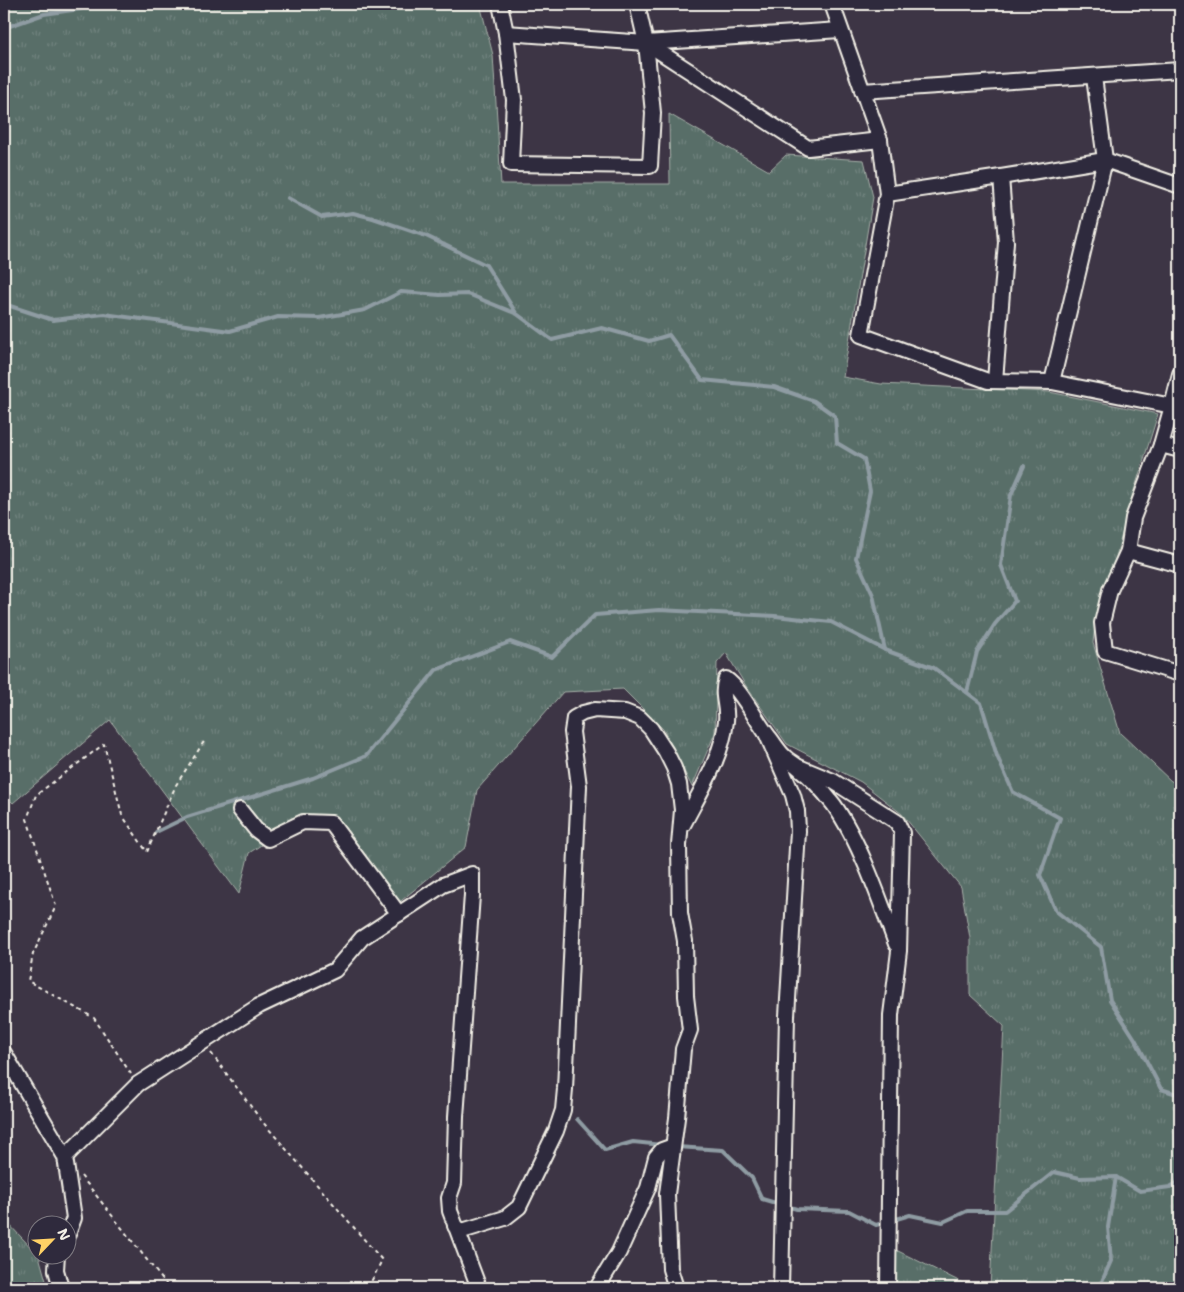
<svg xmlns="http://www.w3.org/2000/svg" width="1184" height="1292" font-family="'Shantell Sans',sans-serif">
<defs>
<pattern id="grass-tufts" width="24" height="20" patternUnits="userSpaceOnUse" patternTransform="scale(1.25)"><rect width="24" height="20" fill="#586e68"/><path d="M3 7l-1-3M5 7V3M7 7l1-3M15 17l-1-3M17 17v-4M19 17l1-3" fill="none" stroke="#71837e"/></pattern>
</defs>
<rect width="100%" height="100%" fill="#3d3545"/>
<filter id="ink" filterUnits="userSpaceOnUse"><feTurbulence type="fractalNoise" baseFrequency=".02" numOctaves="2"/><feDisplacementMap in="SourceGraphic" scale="10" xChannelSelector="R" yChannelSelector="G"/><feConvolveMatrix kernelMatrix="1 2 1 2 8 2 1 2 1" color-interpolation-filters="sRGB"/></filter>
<g filter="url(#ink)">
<g fill="url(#grass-tufts)" stroke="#a6b0a8">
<polygon points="4,4 480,4 493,55 501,184 670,184 669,114 769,171 786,155 864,160 873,197 843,377 881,384 1049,392 1158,414 1128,510 1116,557 1097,609 1093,643 1120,733 1171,781 1180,784 1180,1288 990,1288 1004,1026 970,995 970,938 961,887 902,814 861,782 787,744 746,686 726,653 717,663 715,733 692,787 663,729 623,689 563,692 477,790 466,847 396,905 333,827 291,825 249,853 239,894 110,720 13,803 4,794"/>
<polygon points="4,1219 39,1256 48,1288 4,1288"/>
<polygon points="896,1250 973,1288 895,1288"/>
</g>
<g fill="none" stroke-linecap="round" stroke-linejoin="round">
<g stroke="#8f9ca3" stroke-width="4">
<polyline points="4,28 44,14 80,9 95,4"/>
<polyline points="288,198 322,217 353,213 373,218 426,236 486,265 516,313"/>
<polyline points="4,304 53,320 104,314 230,331 278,317 319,318 365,310 401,292 440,295 468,294 517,314 552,340 602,328 649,341 669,335 702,380 774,387 814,401 835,416 837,443 864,459 870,491 856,558 873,595 885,650"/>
<polyline points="967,692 977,652 995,624 1015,601 1001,565 1011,495 1024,466"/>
<polyline points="156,832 187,817 313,778 366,756 436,670 510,642 552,657 595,615 659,610 775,616 831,622 885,650 934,668 981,703 997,756 1013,792 1060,818 1040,875 1056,911 1101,947 1110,1000 1135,1039 1161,1089 1180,1095"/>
<polyline points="577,1119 605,1150 633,1142 662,1145"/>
<polyline points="677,1147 723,1150 752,1178 762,1199 779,1204"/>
<polyline points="786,1206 797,1209 849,1211 876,1225 910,1215 943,1222 967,1211 1005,1211 1054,1172 1080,1178 1116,1177 1140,1191 1170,1187 1180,1181"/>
<polyline points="1099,1288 1111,1261 1108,1227 1116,1177"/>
</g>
<g stroke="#f4f1e8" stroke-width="18">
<g id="minor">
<polyline points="500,4 506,33 514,100 511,164 650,166 653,113 646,43 637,4"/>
<polyline points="832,4 880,140 887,194 861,335 988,381 1052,382 1172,406"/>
<polyline points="506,33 646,43 840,30"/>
<polyline points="646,43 808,148 880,140"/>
<polyline points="862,91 1180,70"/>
<polyline points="887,194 1001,177 1105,160 1180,186"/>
<polyline points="1180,374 1172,406 1161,445 1133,518 1128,551 1110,590 1102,623 1105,651 1180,674"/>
<polyline points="995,381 1006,242 1001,177"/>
<polyline points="1052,382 1105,160 1094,77"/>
<polyline points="1161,445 1180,450"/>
<polyline points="1128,551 1180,565"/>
<polyline points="766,733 793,795 797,811 798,831 787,1016 781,1288"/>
<polyline points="799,767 833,781 897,822 902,833 899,951 891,1015 888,1288"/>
<polyline points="240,810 256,830 268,839 303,822 331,823 399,914"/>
<path d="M683 825C700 792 722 758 726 721 728 706 720 695 726 679 741 689 756 721 769 737 774 743 779 752 785 757 790 762 796 764 800 769 813 779 824 792 834 805 860 842 880 900 896 944"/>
<polyline points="4,1053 65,1157 74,1218 68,1234"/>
<polyline points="65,1157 138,1084 259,1006 335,970 362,938 443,885 472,874 472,895 456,1117 454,1183 449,1198 450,1211 479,1288"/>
<polyline points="455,1226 462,1231 505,1218 519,1207 556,1131 563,1110 565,1089 579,786 572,732 574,718 583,713 595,710 625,712 640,718 651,729 666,752 674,768 679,784 682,810 679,845 680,913 685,941 686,996 690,1030 683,1049 677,1118 667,1194 670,1269 676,1288"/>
<polyline points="57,1254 56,1270 61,1288"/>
<polyline points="597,1288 619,1252 648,1188 656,1157 662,1150 673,1146"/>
</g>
</g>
<g stroke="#f4f1e8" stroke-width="2" stroke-dasharray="4 4" stroke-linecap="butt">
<polyline points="211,1053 261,1120 382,1260 368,1288"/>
<polyline points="131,1074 94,1018 28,981 33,954 56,906 27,819 36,795 104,744 122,815 147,852 176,785 205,740"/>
<polyline points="81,1176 169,1288"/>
</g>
<use href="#minor" stroke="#2f2a3d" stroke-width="14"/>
</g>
</g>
<rect width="1184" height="1292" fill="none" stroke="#2f2a3d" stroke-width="20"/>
<rect x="10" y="10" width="1164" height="1272" fill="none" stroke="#f4f1e8" stroke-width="2" filter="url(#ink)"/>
<g transform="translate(52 1240) rotate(65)"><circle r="24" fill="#2f2a3d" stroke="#7e7a81"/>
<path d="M0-4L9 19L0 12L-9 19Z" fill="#ffd166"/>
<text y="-8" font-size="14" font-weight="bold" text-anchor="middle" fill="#f4f1e8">N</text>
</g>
</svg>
